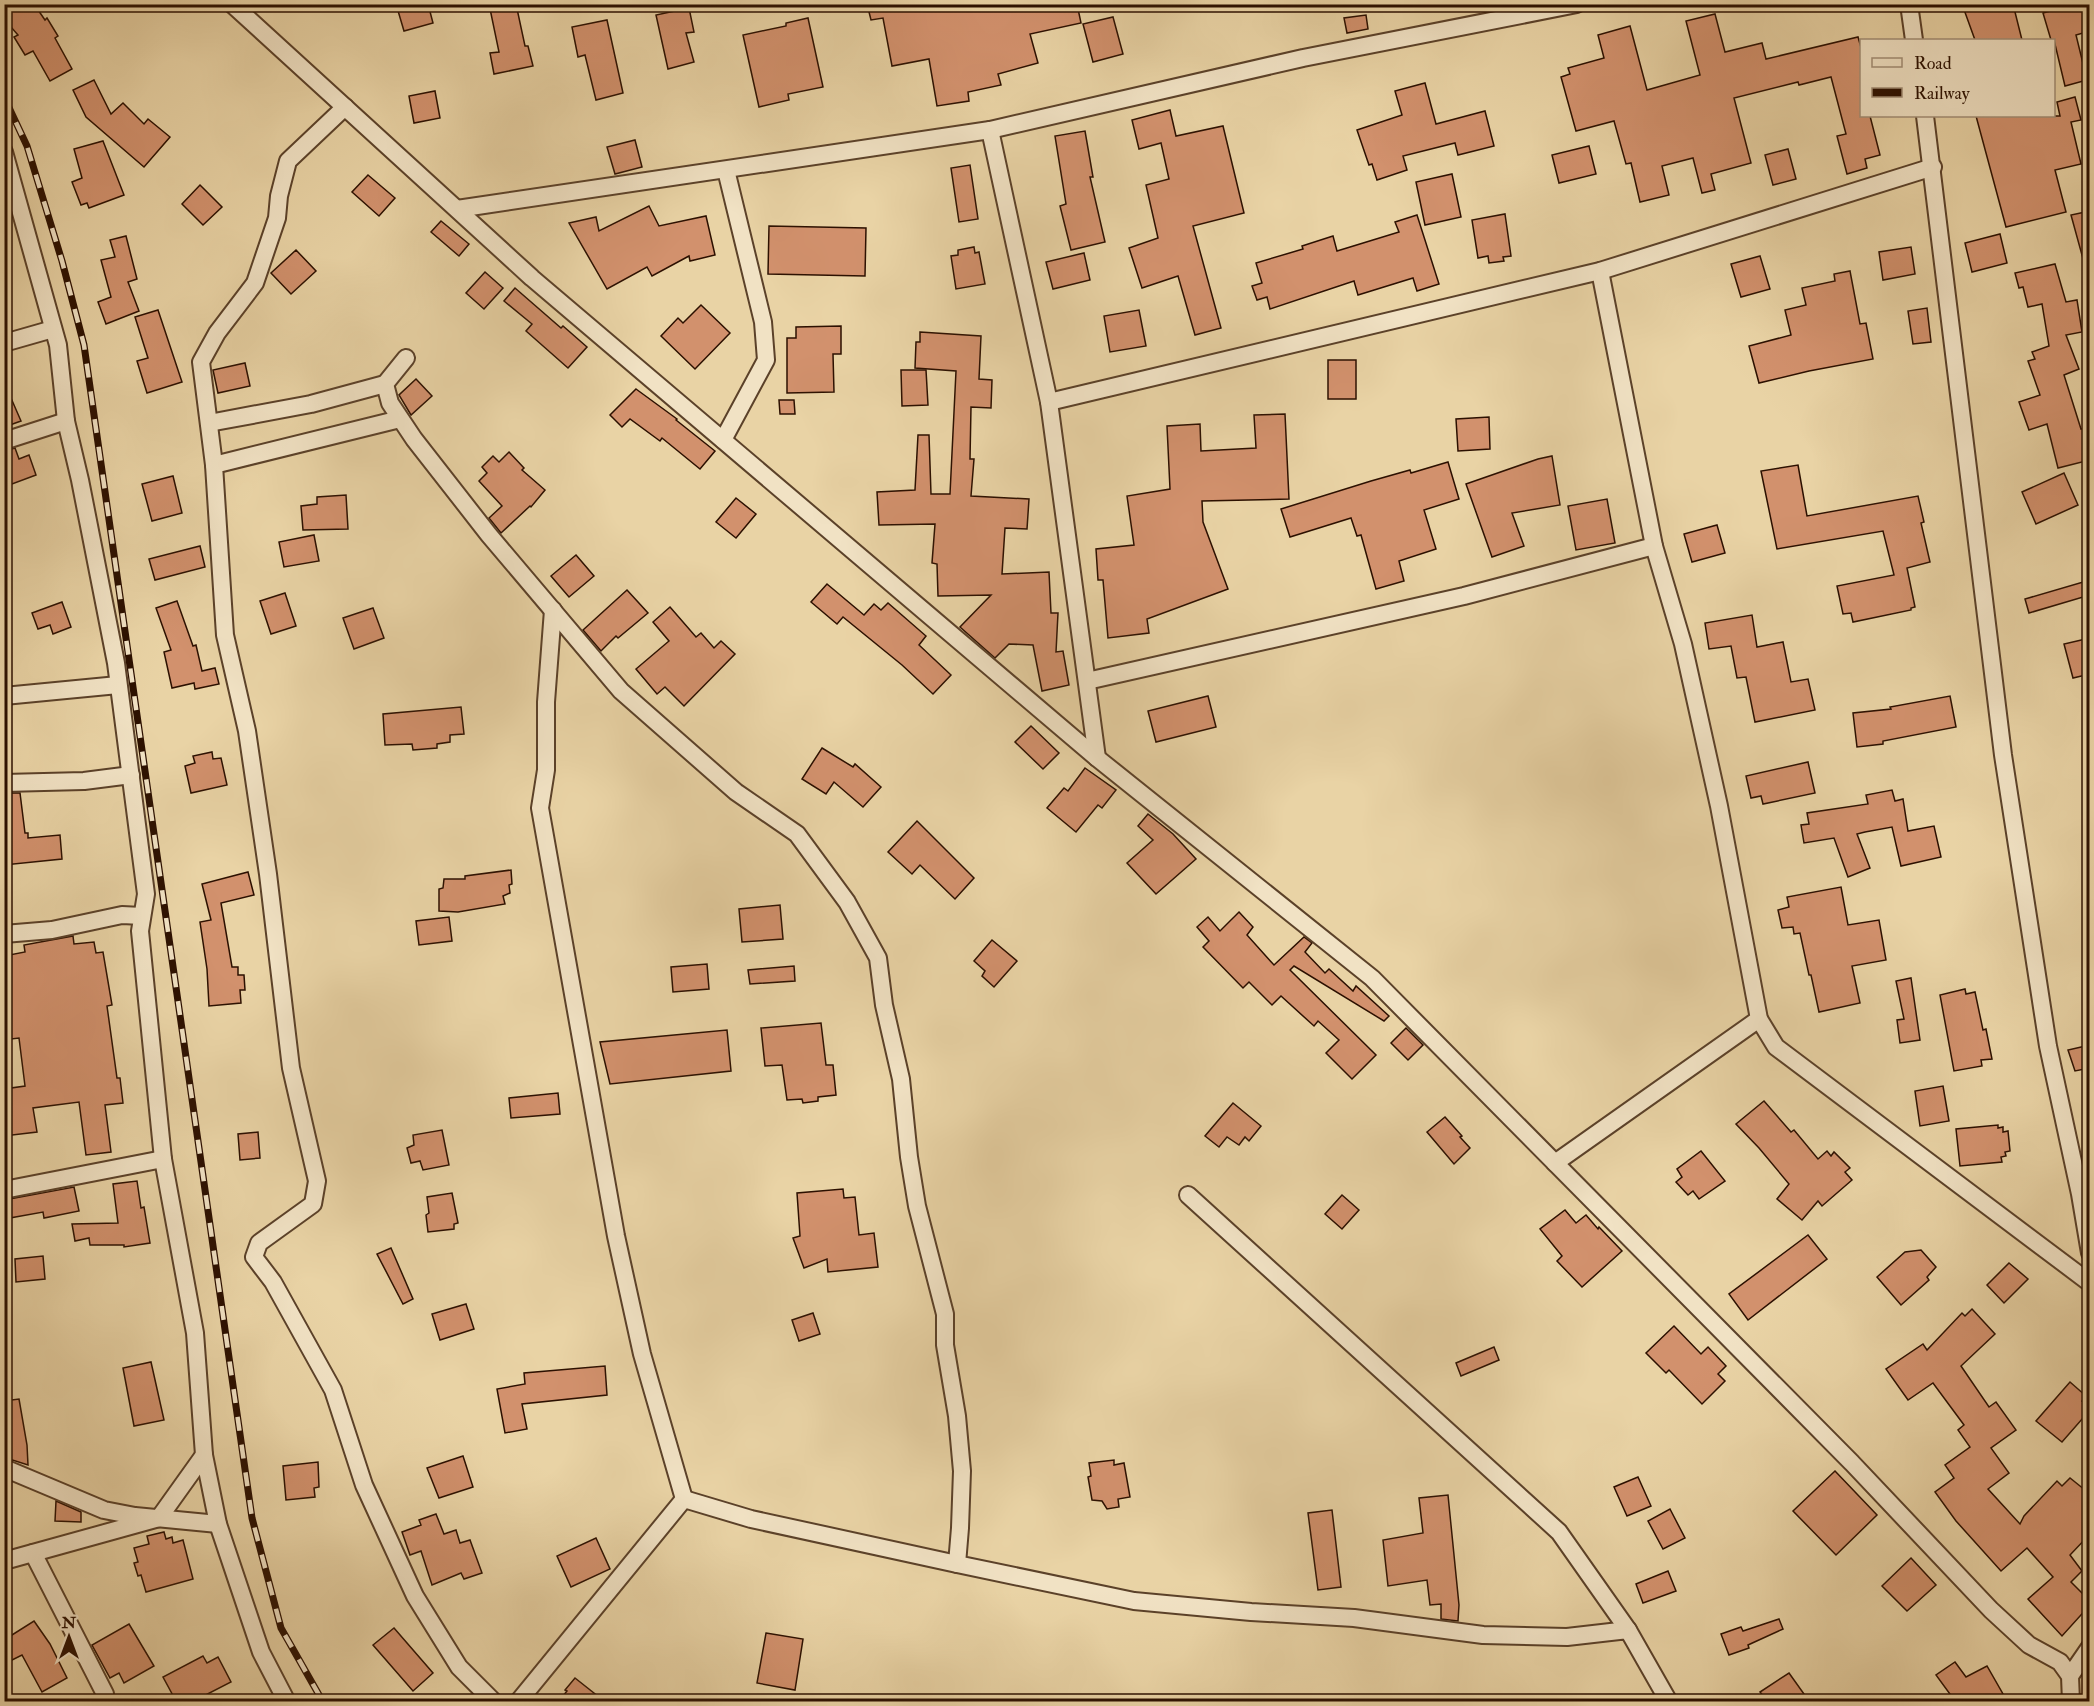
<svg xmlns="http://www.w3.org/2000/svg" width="2094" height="1706" font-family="'IM FELL Double Pica',serif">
<rect width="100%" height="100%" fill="#e9d3a5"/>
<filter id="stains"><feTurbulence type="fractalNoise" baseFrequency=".00333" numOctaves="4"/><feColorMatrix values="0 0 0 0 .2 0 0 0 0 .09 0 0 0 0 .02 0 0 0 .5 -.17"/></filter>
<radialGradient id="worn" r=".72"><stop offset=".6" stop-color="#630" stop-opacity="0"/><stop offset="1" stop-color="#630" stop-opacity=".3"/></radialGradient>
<g fill="#d2916d" stroke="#2c1000" stroke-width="1.5">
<polygon points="4,4 34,4 45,20 47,18 58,36 55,38 72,69 50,81 33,51 25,55 14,37 18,35 4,19"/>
<polygon points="396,4 428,4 433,23 404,31"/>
<polygon points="489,4 516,4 525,46 528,46 533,66 494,74 490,53 499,52"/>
<polygon points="867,4 1077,4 1081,23 1030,34 1038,63 998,74 1001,85 968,92 969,101 937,106 929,59 892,66 883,18 871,20"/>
<polygon points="1962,4 2013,4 2022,40 1975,40"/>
<polygon points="2090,4 2090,31 2076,35 2087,80 2065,86 2054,40 2051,40 2043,13 2069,6 2070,9"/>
<polygon points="689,8 694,32 686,33 694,62 668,69 656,15"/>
<polygon points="1715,14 1725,52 1762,43 1766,59 1858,37 1862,51 1862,116 1870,116 1880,155 1865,159 1867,168 1847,174 1837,136 1846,134 1831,77 1799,85 1798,82 1734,98 1751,163 1711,174 1715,190 1702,193 1693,158 1662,166 1669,195 1640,202 1631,163 1626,164 1614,121 1576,131 1561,77 1570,74 1568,68 1604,58 1598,35 1630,26 1647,90 1700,75 1686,21"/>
<polygon points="1366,15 1368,29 1347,33 1344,18"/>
<polygon points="1113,17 1123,54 1093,62 1083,24"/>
<polygon points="808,18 823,87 788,94 789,100 759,107 743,35 786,26 786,23"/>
<polygon points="607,20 623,93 596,100 585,55 578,57 572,27"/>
<polygon points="94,80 111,114 123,103 144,124 148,119 170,137 144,167 86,117 73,90"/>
<polygon points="1425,83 1436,124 1485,111 1494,146 1458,155 1455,143 1403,156 1407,170 1377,180 1372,164 1369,165 1357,130 1402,115 1395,91"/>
<polygon points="435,91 440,118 414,123 409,96"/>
<polygon points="2075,97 2081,120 2071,122 2081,164 2055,170 2066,212 2006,227 1976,116 2060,116 2057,102"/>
<polygon points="1170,110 1176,136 1223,126 1244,213 1193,226 1221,328 1195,335 1178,276 1142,288 1129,248 1158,238 1146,185 1169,179 1161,143 1139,149 1132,120"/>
<polygon points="1085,131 1093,177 1090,177 1105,242 1071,250 1060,206 1066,204 1055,136"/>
<polygon points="635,140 642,167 615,174 607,147"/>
<polygon points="103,141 124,195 89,208 87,203 81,205 72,182 82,178 74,149"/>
<polygon points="1589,146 1596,174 1559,183 1552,155"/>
<polygon points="1788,149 1796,179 1773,185 1765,155"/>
<polygon points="970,165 978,219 959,222 951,168"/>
<polygon points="1452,174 1461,217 1425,225 1416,182"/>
<polygon points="368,175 395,198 379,216 352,192"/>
<polygon points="200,185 222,207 203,225 182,204"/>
<polygon points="649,206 659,226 706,216 715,255 690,261 689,256 652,276 647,267 607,289 569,223 596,217 599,231"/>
<polygon points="2090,211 2090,266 2085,266 2071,215"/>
<polygon points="1505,214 1511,256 1503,257 1504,261 1489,263 1488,256 1478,258 1472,220"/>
<polygon points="1417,215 1439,284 1417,291 1413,278 1358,295 1354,281 1270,309 1267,297 1257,300 1252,286 1262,283 1256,263 1303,249 1302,246 1333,236 1337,251 1399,232 1395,222"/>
<polygon points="441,221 469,244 459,256 431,232"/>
<polygon points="769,226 866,228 865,276 768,274"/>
<polygon points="2000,234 2007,263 1972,272 1965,243"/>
<polygon points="126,236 137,279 128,282 139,311 106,324 98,302 111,297 101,260 115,257 110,240"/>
<polygon points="974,247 975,253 979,252 985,284 956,289 951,256 958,255 958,250"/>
<polygon points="1911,247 1915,274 1883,280 1879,252"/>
<polygon points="296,250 316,271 291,294 271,273"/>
<polygon points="1084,253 1090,280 1053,289 1046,262"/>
<polygon points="1760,256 1770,289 1741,297 1731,264"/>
<polygon points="2055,264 2066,302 2077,300 2082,332 2066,335 2079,369 2064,375 2081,429 2090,427 2090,460 2058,468 2047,424 2029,430 2019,402 2040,395 2028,361 2035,359 2032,352 2049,346 2042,304 2028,307 2023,287 2019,288 2015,273"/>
<polygon points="1850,271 1860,324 1866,323 1873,359 1809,371 1759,383 1749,346 1791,335 1785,310 1806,305 1802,288 1835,281 1834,274"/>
<polygon points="485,272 503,288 484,309 466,293"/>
<polygon points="515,288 561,328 563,326 587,347 568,368 526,331 532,324 504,301"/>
<polygon points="701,305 730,333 695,369 661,336 678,318 683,323"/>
<polygon points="1927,308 1931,342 1913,344 1908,311"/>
<polygon points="158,310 182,382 147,393 137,361 148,358 135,317"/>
<polygon points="1139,310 1146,346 1110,352 1104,316"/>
<polygon points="841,326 841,354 833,354 834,392 787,393 787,338 796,338 796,327"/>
<polygon points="920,332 981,336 979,379 992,380 991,408 971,407 970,459 974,459 971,496 1029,499 1027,529 1005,528 1002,574 1049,572 1051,613 1058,613 1056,652 1063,651 1069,685 1042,691 1033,645 1009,644 995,658 960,627 991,595 938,596 937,564 932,563 935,524 879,525 877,492 915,490 918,435 929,435 931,494 950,494 956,371 915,368 916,342 920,342"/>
<rect x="1328" y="360" width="28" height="39"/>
<polygon points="245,363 250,386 218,393 213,370"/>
<polygon points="901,370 926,370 928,405 902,406"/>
<polygon points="416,379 432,396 411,415 399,395"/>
<polygon points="4,382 21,421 7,426 8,429 4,430"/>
<polygon points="636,389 677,419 676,420 715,451 700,469 662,438 660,441 630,419 622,427 610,415"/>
<polygon points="779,400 794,400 795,414 780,414"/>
<polygon points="1285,414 1289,499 1202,501 1203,522 1228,589 1147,619 1149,633 1108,638 1103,580 1098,580 1096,549 1134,545 1127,496 1170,489 1167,426 1200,424 1201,451 1256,448 1254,415"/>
<polygon points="1489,417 1490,449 1458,451 1456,419"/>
<polygon points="15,448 19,459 29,455 36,475 4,487 4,451"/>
<polygon points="509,452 524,468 522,470 545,490 531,507 530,506 501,533 489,518 502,506 479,481 487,473 482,467 493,456 499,462"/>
<polygon points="1552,456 1560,505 1512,513 1524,546 1492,557 1466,484 1538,459"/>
<polygon points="1448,462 1459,499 1424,510 1436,549 1399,561 1404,581 1376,589 1361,535 1357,536 1351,518 1290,537 1281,509 1371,481 1410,470 1411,473"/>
<polygon points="1798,465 1807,516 1918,496 1924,522 1921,523 1930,562 1907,568 1915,607 1911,608 1911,610 1853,622 1851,613 1843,614 1837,586 1894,575 1883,531 1777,549 1761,471"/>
<polygon points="2064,473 2078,505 2036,524 2022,492"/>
<polygon points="173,476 182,513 152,521 142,484"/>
<polygon points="346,495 348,529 303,530 301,506 317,504 317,497"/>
<polygon points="736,498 756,514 736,538 716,522"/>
<polygon points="1607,499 1615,543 1576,550 1568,506"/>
<polygon points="1717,525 1725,553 1692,562 1684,534"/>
<polygon points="314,535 319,561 284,567 279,542"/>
<polygon points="200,546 205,567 155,580 149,559"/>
<polygon points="576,555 594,576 569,597 551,576"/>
<polygon points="2090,580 2090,595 2029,613 2025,599"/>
<polygon points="827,584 864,615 874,604 881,610 888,603 926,636 919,645 951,675 933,694 902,665 843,617 837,624 811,602"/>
<polygon points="627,590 648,613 618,638 616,636 601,651 583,630"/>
<polygon points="285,593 296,626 271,634 260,601"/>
<polygon points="177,601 193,646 196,645 202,671 215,668 219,684 195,689 194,683 172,688 164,652 171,650 156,608"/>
<polygon points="62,602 71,627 53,634 50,625 38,629 32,613"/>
<polygon points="670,607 696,637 701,633 714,648 721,641 735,654 684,706 665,687 657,694 636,669 669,641 653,622"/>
<polygon points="373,608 384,638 354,649 343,618"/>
<polygon points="1752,615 1757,647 1783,642 1791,682 1808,679 1815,710 1755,722 1746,677 1737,678 1731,646 1709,649 1705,623"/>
<polygon points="2090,638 2090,674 2073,678 2064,644"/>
<polygon points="1208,696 1216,727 1156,742 1148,711"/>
<polygon points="1950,696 1956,727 1883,741 1883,744 1857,747 1853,713 1891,709 1890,707"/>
<polygon points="461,707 464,734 450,735 450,742 437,744 437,748 413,750 412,744 385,745 383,714"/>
<polygon points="1031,726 1059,753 1043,769 1015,742"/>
<polygon points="822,748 853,767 855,764 881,787 863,807 834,782 826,794 802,779"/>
<polygon points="212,752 213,759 221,758 227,785 191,793 185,766 195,763 193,756"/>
<polygon points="1808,762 1815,793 1763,804 1761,796 1751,798 1746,776"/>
<polygon points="1085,768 1116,790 1102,808 1098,805 1076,832 1047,808 1064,788 1068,791"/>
<polygon points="1892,790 1895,801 1903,799 1908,831 1934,826 1941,857 1901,866 1892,827 1865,832 1857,834 1870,868 1848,877 1834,838 1804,843 1801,825 1809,824 1807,813 1868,804 1866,795"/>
<polygon points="6,793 20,793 25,833 28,833 28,838 60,835 62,859 4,865 4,824 10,824"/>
<polygon points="1148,814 1173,834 1196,859 1156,894 1127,863 1153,840 1138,826"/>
<polygon points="917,821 974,878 955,899 920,865 912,874 888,852"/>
<polygon points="511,870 512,884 509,885 510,893 503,896 505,904 458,912 439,911 439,889 443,888 444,879 465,879 465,876"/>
<polygon points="248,872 254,895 221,903 232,967 238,967 238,975 244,975 245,990 240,990 241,1003 209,1006 207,969 200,922 211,920 202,884"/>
<polygon points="1841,887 1848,925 1879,920 1886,960 1852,966 1860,1003 1819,1012 1811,975 1809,975 1800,933 1794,934 1793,927 1782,928 1778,910 1789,907 1787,897"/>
<polygon points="780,905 783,939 742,942 739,909"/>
<polygon points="1239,912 1253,927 1247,935 1274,965 1304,937 1312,943 1305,952 1325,973 1329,969 1353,991 1356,986 1389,1016 1384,1021 1294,966 1290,970 1376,1055 1352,1079 1326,1053 1339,1040 1318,1021 1314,1026 1281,996 1272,1005 1249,982 1243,988 1203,947 1209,941 1197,927 1208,917 1220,931"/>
<polygon points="449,917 452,941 419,945 416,921"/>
<polygon points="73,936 74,944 94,942 96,953 103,952 112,1005 107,1006 117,1078 120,1078 123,1103 105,1105 111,1152 86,1155 79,1102 33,1108 37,1132 4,1136 4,1089 25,1086 19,1038 11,1039 9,1029 4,1029 4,956 25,952 24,945"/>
<polygon points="992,940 1017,961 994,987 982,976 985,971 974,961"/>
<polygon points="707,964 709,989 673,992 671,967"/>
<polygon points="794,966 795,981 750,984 748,970"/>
<polygon points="1911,978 1920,1040 1900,1043 1897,1020 1904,1019 1896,981"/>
<polygon points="1965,989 1966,994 1975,992 1983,1030 1986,1029 1992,1059 1981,1060 1982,1066 1954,1071 1940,995"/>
<polygon points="821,1023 826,1065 833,1065 836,1095 818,1097 818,1101 803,1103 802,1099 787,1100 782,1065 765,1066 761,1028"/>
<polygon points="1406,1028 1423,1045 1408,1060 1391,1043"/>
<polygon points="727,1030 731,1071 610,1084 600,1042"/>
<polygon points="2090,1045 2090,1068 2075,1071 2068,1050"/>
<polygon points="1943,1086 1949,1121 1920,1126 1915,1091"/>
<polygon points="558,1093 560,1114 511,1118 509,1098"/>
<polygon points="1764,1101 1791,1132 1794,1130 1818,1159 1827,1151 1831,1156 1834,1152 1850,1168 1845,1172 1852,1180 1822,1206 1818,1201 1802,1220 1777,1199 1789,1184 1759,1148 1736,1124"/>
<polygon points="1233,1103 1261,1126 1249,1141 1245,1137 1239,1145 1227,1137 1219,1147 1205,1136"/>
<polygon points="1445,1117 1462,1136 1460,1137 1470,1148 1454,1164 1427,1132"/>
<polygon points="1998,1125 1998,1128 2003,1127 2003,1132 2008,1131 2010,1151 2005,1152 2006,1156 2001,1157 2002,1162 1960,1166 1956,1129"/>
<polygon points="442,1130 449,1165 423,1170 420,1161 411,1163 407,1148 414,1145 413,1135"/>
<polygon points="258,1132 260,1158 240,1160 238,1134"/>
<polygon points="1701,1151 1725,1181 1699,1199 1693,1191 1688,1195 1676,1182 1682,1177 1677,1169"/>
<polygon points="137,1181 141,1208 144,1207 150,1243 124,1247 124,1245 90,1245 89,1238 75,1241 72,1224 118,1223 113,1184"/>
<polygon points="74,1187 79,1211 44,1218 43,1212 4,1219 4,1200"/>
<polygon points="843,1189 844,1198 855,1197 859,1235 874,1233 878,1267 828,1272 827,1259 804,1268 793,1238 800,1236 797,1193"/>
<polygon points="452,1193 458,1223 454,1224 454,1229 428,1232 426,1215 429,1213 427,1197"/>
<polygon points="1342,1195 1359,1210 1342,1229 1325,1214"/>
<polygon points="1565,1210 1576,1223 1586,1215 1598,1229 1599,1227 1622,1251 1582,1287 1557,1261 1562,1256 1540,1229"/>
<polygon points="1808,1235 1827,1259 1748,1320 1729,1294"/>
<polygon points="391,1248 413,1299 403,1304 377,1254"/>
<polygon points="1921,1250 1936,1267 1927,1277 1929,1280 1901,1305 1877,1277 1905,1252"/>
<polygon points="43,1256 45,1279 16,1282 15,1259"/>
<polygon points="2009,1263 2028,1279 2004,1303 1987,1285"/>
<polygon points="466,1304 474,1329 440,1340 432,1314"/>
<polygon points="1972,1309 1995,1334 1961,1366 1989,1407 1996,1402 2016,1430 1991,1448 2009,1473 1988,1489 2020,1524 2024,1516 2057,1481 2062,1486 2070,1478 2090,1494 2090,1534 2070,1555 2082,1571 2071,1582 2090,1601 2090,1605 2062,1636 2028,1599 2053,1577 2027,1548 2001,1571 1956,1521 1935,1492 1954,1478 1945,1465 1970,1447 1958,1430 1964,1425 1933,1383 1908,1400 1886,1369 1923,1344 1927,1350 1962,1313 1965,1316"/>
<polygon points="813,1313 820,1334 799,1341 792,1320"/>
<polygon points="1674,1326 1701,1354 1708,1347 1726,1366 1718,1374 1725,1381 1702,1404 1669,1370 1666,1373 1646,1353"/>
<polygon points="1494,1347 1499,1360 1461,1376 1456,1363"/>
<polygon points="151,1362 164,1420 134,1426 123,1368"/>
<polygon points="605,1366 607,1395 522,1404 527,1429 505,1433 497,1389 525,1384 524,1373"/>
<polygon points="2070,1382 2086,1396 2082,1401 2090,1407 2090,1410 2062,1442 2036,1421"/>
<polygon points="19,1399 27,1445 28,1465 6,1458 4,1401"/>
<polygon points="463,1456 473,1487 439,1498 427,1468"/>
<polygon points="1114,1460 1114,1465 1124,1463 1130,1497 1118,1499 1119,1507 1107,1509 1102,1501 1092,1500 1088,1477 1091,1476 1089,1463"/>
<polygon points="318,1462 319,1487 314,1488 315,1497 286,1500 283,1466"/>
<polygon points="1835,1471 1877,1515 1836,1555 1793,1511"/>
<polygon points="1638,1477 1651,1506 1627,1516 1614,1487"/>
<polygon points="1448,1495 1459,1605 1458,1621 1441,1619 1441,1604 1430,1605 1427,1580 1388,1586 1383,1540 1423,1533 1419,1498"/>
<polygon points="56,1501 81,1512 81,1522 55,1521"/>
<polygon points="1670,1509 1685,1538 1663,1549 1648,1521"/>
<polygon points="1332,1510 1341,1587 1318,1590 1308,1513"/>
<polygon points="436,1514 444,1534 456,1530 460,1543 470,1540 482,1573 464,1579 461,1573 432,1585 421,1551 410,1555 402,1532 421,1525 419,1520"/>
<polygon points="164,1532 166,1539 172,1537 173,1543 183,1540 193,1579 146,1592 141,1575 138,1576 134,1563 138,1562 134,1548 149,1544 147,1536"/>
<polygon points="596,1538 610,1569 571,1587 557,1556"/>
<polygon points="1911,1558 1936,1585 1907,1611 1882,1586"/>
<polygon points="1668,1571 1676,1591 1643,1603 1636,1584"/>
<polygon points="1779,1619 1783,1629 1748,1645 1749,1648 1729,1655 1721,1634 1741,1627 1743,1631"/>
<polygon points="34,1621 50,1644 67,1678 42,1692 22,1655 4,1664 4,1640"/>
<polygon points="129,1624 154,1666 124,1683 119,1673 110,1678 92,1645"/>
<polygon points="394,1628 433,1673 413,1691 373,1645"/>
<polygon points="766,1633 803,1639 795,1690 757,1683"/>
<polygon points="203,1656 207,1663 218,1657 231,1682 194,1701 176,1701 163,1677"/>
<polygon points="1955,1662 1966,1677 1987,1666 2003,1694 1990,1701 1955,1701 1936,1675"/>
<polygon points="1789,1673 1809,1701 1767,1701 1760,1692"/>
<polygon points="575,1678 604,1701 559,1701 567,1691 565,1690"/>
</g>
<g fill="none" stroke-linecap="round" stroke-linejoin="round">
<g stroke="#5b4129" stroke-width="20">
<g id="minor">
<polyline points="232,4 532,278 1097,758 1372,978 1852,1463 1991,1610 2029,1645 2060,1662 2070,1676 2071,1702"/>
<polyline points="1909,4 1914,40"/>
<polyline points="1925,116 2003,755 2048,1046 2080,1194 2090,1253"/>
<polyline points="990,130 1049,402 1097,758"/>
<polyline points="4,152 58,345 66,421 80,480 116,663 146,894 140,931 163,1159 195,1333 204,1455 218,1524 261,1652 287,1702"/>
<polyline points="457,209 990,130 1303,58 1577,4"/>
<polyline points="1600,271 1654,546 1683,644 1719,806 1759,1019 1776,1047 2090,1283"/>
<polyline points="4,343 53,329"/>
<polyline points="406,358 385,384 390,403 414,439 489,535 621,691 736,792 797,834 847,902 878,958 884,1005 901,1079 909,1157 917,1206 945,1314 945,1345 957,1416 962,1471 960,1528 957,1564 1134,1601 1251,1612 1354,1618 1483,1635 1567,1637 1628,1630 1669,1702"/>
<polyline points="1049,402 1600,271 1933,167"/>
<polyline points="400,419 214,465 225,635 247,731 268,874 291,1068 317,1181 313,1204 259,1243 254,1257 273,1282 333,1390 364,1485 415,1596 459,1667 494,1702"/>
<polyline points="209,423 311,404 385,384"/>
<polyline points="723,440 766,360 763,322 726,170"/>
<polyline points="4,441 66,421"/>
<polyline points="214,465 201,362 217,333 255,283 277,218 279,196 288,161 345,107"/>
<polyline points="553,610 546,702 546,770 540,808 616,1236 642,1354 684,1499"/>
<polyline points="1087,681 1464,596 1654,546"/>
<polyline points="4,696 118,685"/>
<polyline points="4,783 84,781 131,775"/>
<polyline points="4,934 52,930 122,915 142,916"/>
<polyline points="1555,1163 1759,1019"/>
<polyline points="4,1190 163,1159"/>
<polyline points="1188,1195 1559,1532 1628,1630"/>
<polyline points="4,1468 104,1510 135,1516 218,1524"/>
<polyline points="684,1499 751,1519 957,1564"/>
<polyline points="33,1553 105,1694 106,1702"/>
<polyline points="4,1561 159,1518 204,1455"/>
<polyline points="2070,1676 2090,1647"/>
<polyline points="518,1702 684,1499"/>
</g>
</g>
<use href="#minor" stroke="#f1e2c4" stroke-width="16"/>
<g stroke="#2c1000" stroke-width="7">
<polyline id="rail" points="4,97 27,146 62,261 84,345 252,1518 281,1628 323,1702"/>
</g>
<use href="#rail" stroke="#f1e2c4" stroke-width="4.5" stroke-dasharray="14" stroke-linecap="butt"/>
</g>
<rect width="2094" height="1706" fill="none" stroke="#e9d3a5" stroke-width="24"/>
<rect x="6" y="6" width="2082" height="1694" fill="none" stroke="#2c1000" stroke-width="3"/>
<rect x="12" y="12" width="2070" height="1682" fill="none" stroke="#2c1000" stroke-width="1.5"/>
<rect x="1860" y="39" width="195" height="78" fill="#f1e2c4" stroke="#a28e76" stroke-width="1.5"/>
<rect x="1872" y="58" width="30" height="9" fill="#f1e2c4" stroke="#a28e76" stroke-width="1.5"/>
<text x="1914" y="69" font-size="18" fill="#2c1000">Road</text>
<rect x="1872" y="88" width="30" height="9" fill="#2c1000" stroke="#a28e76" stroke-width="1.5"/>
<text x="1914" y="99" font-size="18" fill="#2c1000">Railway</text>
<g transform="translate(69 1637)" stroke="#f1e2c4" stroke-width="4.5" paint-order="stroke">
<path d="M0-4.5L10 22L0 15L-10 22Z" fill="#2c1000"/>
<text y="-9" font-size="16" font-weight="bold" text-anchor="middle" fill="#2c1000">N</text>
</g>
<rect width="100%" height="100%" filter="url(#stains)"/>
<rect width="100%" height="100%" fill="url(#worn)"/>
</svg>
